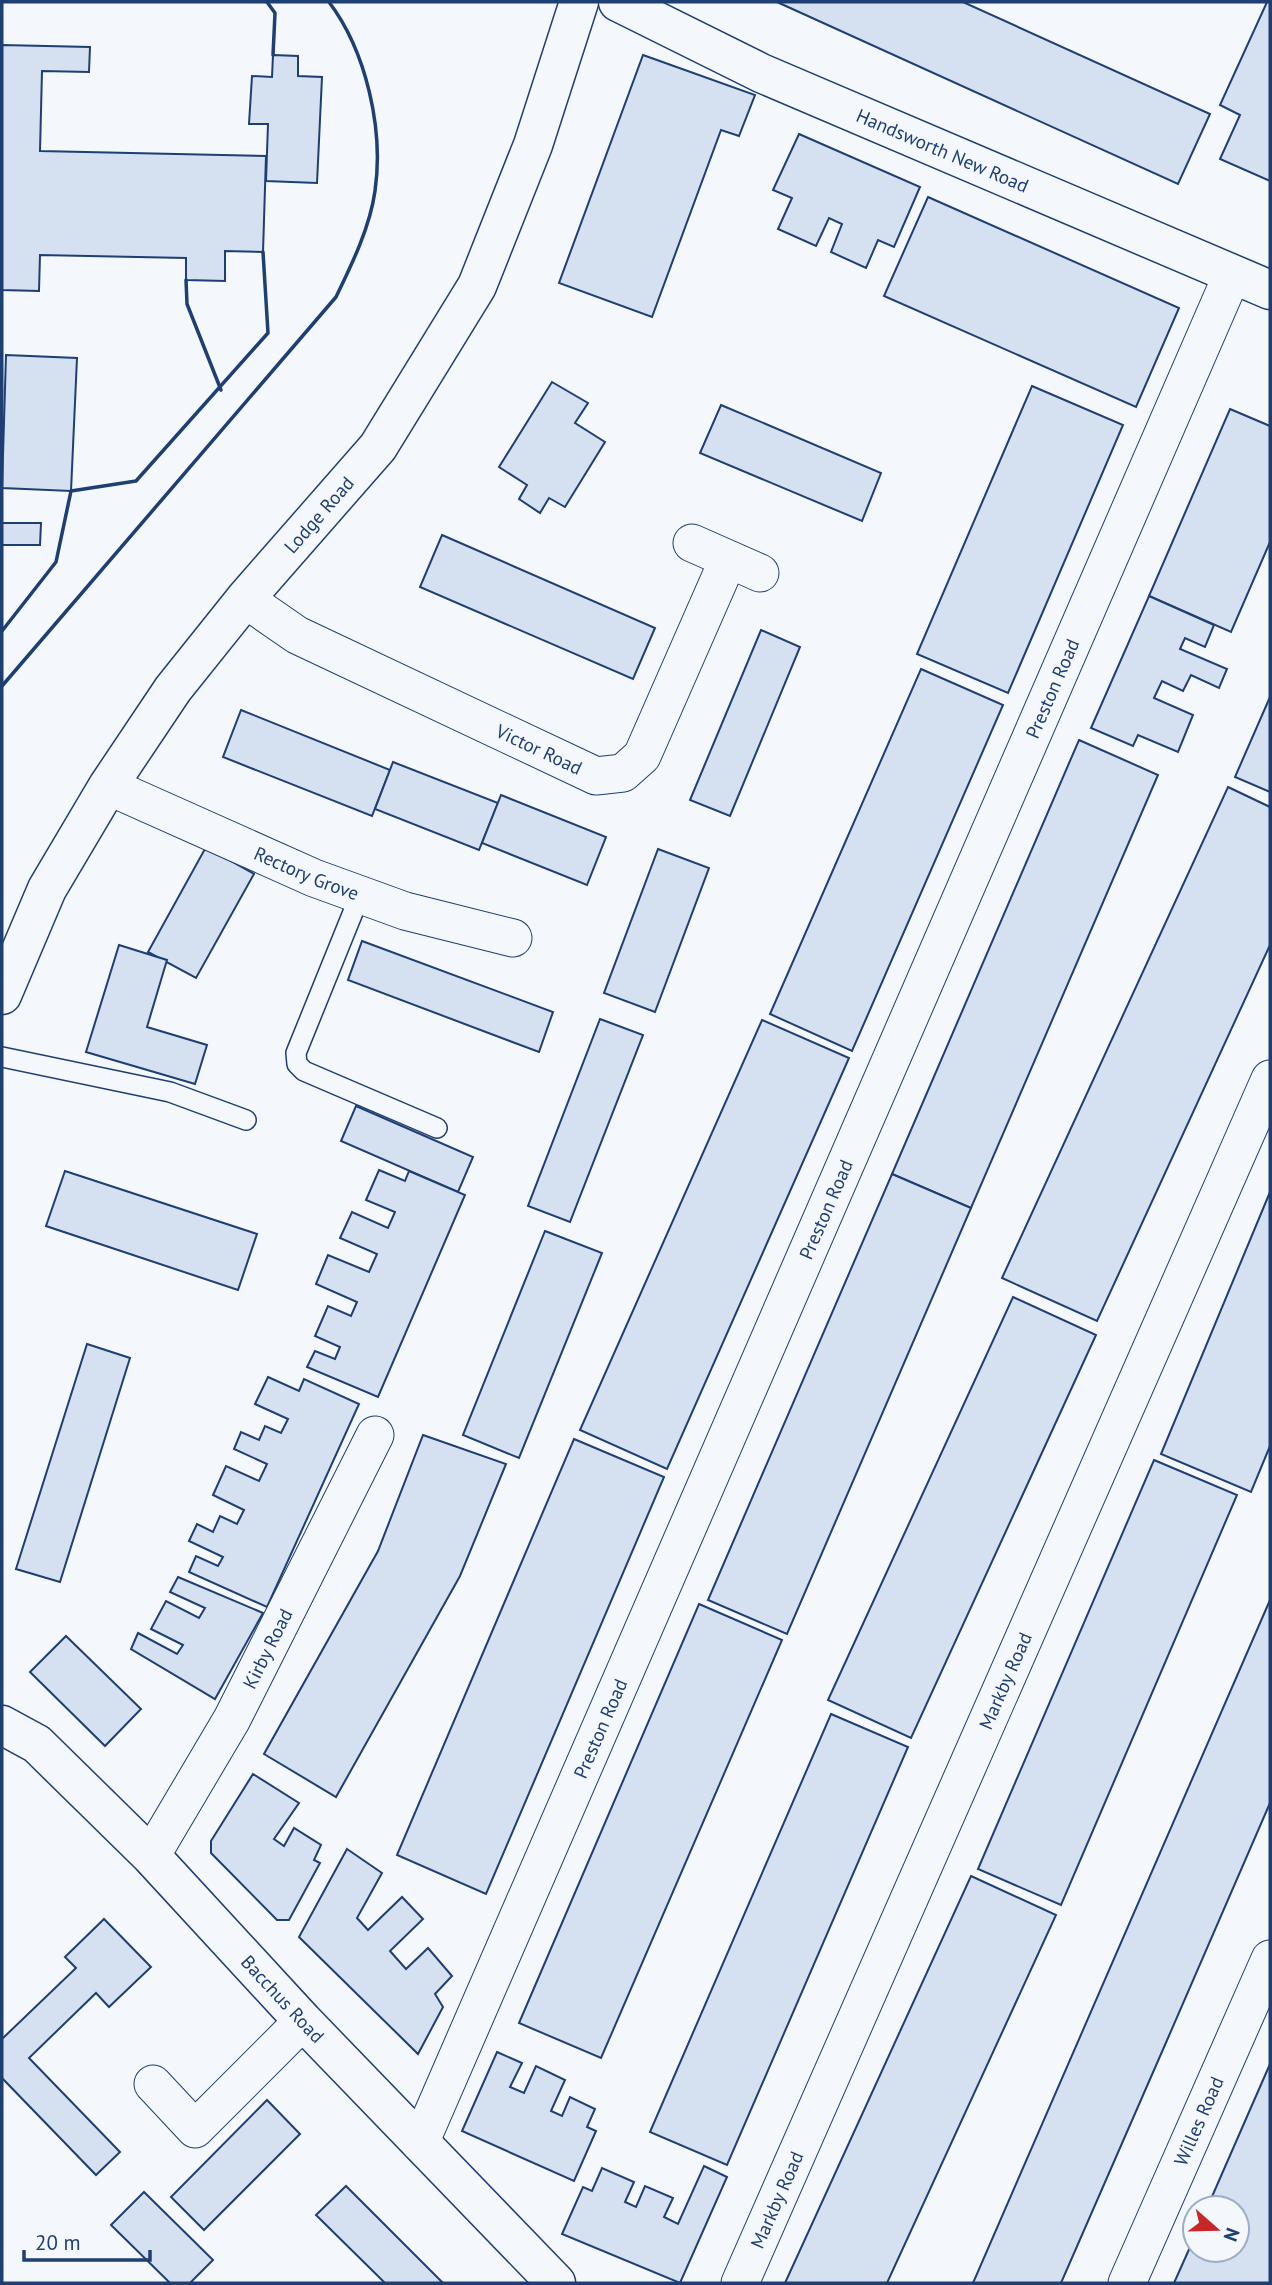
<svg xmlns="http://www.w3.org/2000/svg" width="1272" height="2285" font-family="'PT Sans',sans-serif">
<rect width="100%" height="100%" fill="#f4f7fb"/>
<g fill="#d5e0f0" stroke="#1d3f73" stroke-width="2">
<polygon points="777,2 963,2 1210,114 1178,184"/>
<polygon points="1267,2 1270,2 1270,181 1220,159 1240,115 1220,105"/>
<polygon points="2,45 90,47 89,72 42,71 40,151 266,156 263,252 225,251 225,281 186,280 186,258 40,255 39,291 2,290"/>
<polygon points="273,55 298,56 298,76 322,77 317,183 266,181 268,124 249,124 252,76 272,77"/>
<polygon points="643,55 755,95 739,136 721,130 652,317 559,283"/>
<polygon points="799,134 920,187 894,247 878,240 866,268 831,252 842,224 829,218 816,246 778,229 792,198 773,190"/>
<polygon points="928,197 1179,308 1136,407 884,296"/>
<polygon points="6,355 77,358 71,491 2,488"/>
<polygon points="552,382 588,403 575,423 605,442 565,507 549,498 540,513 519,499 527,485 499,467"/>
<polygon points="1032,386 1123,425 1008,693 917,654"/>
<polygon points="721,405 881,473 862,521 700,453"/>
<polygon points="1230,409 1270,426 1270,542 1231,632 1149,596"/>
<polygon points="2,523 41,523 40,545 2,545"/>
<polygon points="442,535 655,628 633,679 420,587"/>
<polygon points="1149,596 1214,625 1205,647 1185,638 1180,649 1227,669 1219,688 1191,675 1183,691 1162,681 1154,698 1193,715 1178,752 1138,735 1133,746 1091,728"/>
<polygon points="761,630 800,647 730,816 690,800"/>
<polygon points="921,669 1003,705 852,1051 770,1014"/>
<polygon points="1270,697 1270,792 1235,777"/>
<polygon points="241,710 390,770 372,816 223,757"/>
<polygon points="1079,740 1158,775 971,1208 892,1174"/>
<polygon points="393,762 498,803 479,850 375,809"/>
<polygon points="1228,787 1270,807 1270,945 1097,1321 1002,1278"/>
<polygon points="501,795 606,837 587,885 482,843"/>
<polygon points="206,847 254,874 196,978 148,952"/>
<polygon points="658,849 709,868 655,1012 604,993"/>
<polygon points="362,941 553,1012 539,1052 348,980"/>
<polygon points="119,945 167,960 147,1027 207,1045 195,1084 86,1052"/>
<polygon points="600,1019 643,1035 570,1222 528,1206"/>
<polygon points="762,1020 849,1058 667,1469 580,1430"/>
<polygon points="356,1106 473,1157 458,1192 341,1141"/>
<polygon points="379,1170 405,1181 409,1171 465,1195 378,1397 307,1367 315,1351 335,1359 340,1347 315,1336 328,1306 351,1316 357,1302 316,1284 328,1255 369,1272 377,1254 340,1238 352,1212 388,1228 395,1212 366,1200"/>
<polygon points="65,1171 257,1234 238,1290 46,1226"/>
<polygon points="892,1174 971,1208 787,1634 708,1600"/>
<polygon points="1270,1192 1270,1446 1251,1492 1161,1454"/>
<polygon points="545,1231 602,1253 519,1458 463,1435"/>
<polygon points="1013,1297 1096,1335 911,1738 828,1700"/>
<polygon points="87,1344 130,1358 60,1582 16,1569"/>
<polygon points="268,1377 299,1391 304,1379 359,1404 267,1607 189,1572 196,1556 218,1566 223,1557 189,1541 197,1524 213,1532 220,1516 237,1524 244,1510 213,1495 226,1466 259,1481 267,1464 234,1449 241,1432 259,1440 265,1426 281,1433 288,1419 255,1404"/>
<polygon points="423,1435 506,1464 460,1576 336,1797 264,1754 378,1551"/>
<polygon points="574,1439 664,1477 486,1894 397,1855"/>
<polygon points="1154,1460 1237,1495 1061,1905 978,1869"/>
<polygon points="178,1577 263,1613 215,1699 131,1649 138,1633 177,1654 183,1645 151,1629 166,1601 199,1618 205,1608 170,1592"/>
<polygon points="1270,1600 1270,1803 1168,2038 1061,2283 973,2283"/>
<polygon points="699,1604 782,1640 601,2058 519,2023"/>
<polygon points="66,1636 141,1709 105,1746 30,1672"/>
<polygon points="831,1714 908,1747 727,2165 650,2132"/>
<polygon points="253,1774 299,1803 274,1839 284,1846 294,1828 321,1845 314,1860 320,1863 289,1920 277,1920 211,1853 211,1841"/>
<polygon points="347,1849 382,1873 357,1918 368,1930 402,1897 423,1919 390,1951 406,1969 428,1948 452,1976 435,1994 443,2007 418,2054 299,1937"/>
<polygon points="971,1876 1056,1915 887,2283 785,2283"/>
<polygon points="104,1919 151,1967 109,2007 96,1993 29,2058 120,2152 96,2175 2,2078 2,2039 76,1968 65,1957"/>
<polygon points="497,2052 522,2063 510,2087 524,2093 536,2066 565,2080 551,2111 562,2116 570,2097 595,2109 587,2127 596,2131 574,2181 462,2131"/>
<polygon points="1270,2064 1270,2283 1174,2283 1195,2236 1195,2250 1237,2250 1237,2208 1207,2208"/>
<polygon points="267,2100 300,2134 204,2230 171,2197"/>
<polygon points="704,2166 727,2177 680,2283 562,2234 583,2187 592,2191 602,2168 634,2182 625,2202 636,2207 645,2186 673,2198 664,2217 678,2224"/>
<polygon points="346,2186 443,2283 385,2283 316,2215"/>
<polygon points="144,2192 213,2260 190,2283 170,2283 111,2225"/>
</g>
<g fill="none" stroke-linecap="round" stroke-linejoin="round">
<g stroke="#1d3f73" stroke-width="22">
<g id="service">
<polyline points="360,895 296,1053 297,1064 304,1071 437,1128"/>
<polyline points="2,1057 170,1092 246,1120"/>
</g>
</g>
<g stroke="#1d3f73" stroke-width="39">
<g id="minor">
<polyline points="692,543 760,573"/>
<path id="s1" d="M245 599 297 635 596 776 623 773 642 756 728 560"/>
<path id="s2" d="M108 786 314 878 405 911 513 938"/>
<path id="s3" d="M151 1856 232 1719 375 1435"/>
<polyline points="153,2084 195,2129 303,2021"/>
<path id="s4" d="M420 2143 1232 275"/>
<path id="s5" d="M740 2283 1270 1079"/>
<path id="s6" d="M1127 2283 1270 1959"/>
</g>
</g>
<g stroke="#1d3f73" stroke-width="41">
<g id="tertiary">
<path id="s7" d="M2 995 47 889 108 786 173 689 245 599 378 447 477 286 533 145 579 2"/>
<path id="s8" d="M2 1725 37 1744 151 1856 303 2021 556 2283"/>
</g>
</g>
<g stroke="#1d3f73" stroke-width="41">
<g id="primary">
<path id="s9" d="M618 2 761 73 1270 290"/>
</g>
</g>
<use href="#service" stroke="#f4f7fb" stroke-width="19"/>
<use href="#minor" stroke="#f4f7fb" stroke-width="37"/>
<use href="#tertiary" stroke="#f4f7fb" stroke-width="38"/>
<use href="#primary" stroke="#f4f7fb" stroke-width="38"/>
<g stroke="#1d3f73" stroke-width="3.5">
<polyline points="267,2 275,13 273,55"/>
<polyline points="186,280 187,304 221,390"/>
<polyline points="2,631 56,562 71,491 136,481 268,333 263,252"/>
<path d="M2 686 336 297C352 264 370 227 375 191 384 129 366 51 329 2"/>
</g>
</g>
<g text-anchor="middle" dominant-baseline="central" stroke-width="5" stroke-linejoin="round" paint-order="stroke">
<g font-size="19" fill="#1d3f73" stroke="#f4f7fb">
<text stroke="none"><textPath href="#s9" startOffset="357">Handsworth New Road</textPath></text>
<text stroke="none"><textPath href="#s7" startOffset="579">Lodge Road</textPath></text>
<text stroke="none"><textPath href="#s4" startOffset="1586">Preston Road</textPath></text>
<text stroke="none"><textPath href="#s1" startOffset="331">Victor Road</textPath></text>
<text stroke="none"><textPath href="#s2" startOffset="217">Rectory Grove</textPath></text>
<text stroke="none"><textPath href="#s4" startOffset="1018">Preston Road</textPath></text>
<text stroke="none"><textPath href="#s3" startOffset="238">Kirby Road</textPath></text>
<text stroke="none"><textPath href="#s5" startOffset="658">Markby Road</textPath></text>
<text stroke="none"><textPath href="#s4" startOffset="452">Preston Road</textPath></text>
<text stroke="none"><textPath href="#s8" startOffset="394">Bacchus Road</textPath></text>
<text stroke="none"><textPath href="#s6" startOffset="177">Willes Road</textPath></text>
<text stroke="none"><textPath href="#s5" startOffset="91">Markby Road</textPath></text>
</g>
</g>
<rect width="1272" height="2285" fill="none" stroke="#1d3f73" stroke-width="7"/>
<g transform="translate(1216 2229) rotate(110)"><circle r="33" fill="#f4f7fb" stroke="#9eadc5" stroke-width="2"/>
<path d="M0-5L12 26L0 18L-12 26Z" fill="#c62828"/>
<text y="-10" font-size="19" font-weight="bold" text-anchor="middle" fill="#1d3f73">N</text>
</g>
<path d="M24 2250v10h126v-10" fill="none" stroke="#1d3f73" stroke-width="3.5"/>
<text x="35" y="2250" font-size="21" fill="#1d3f73" stroke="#f4f7fb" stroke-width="5" paint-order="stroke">20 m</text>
</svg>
